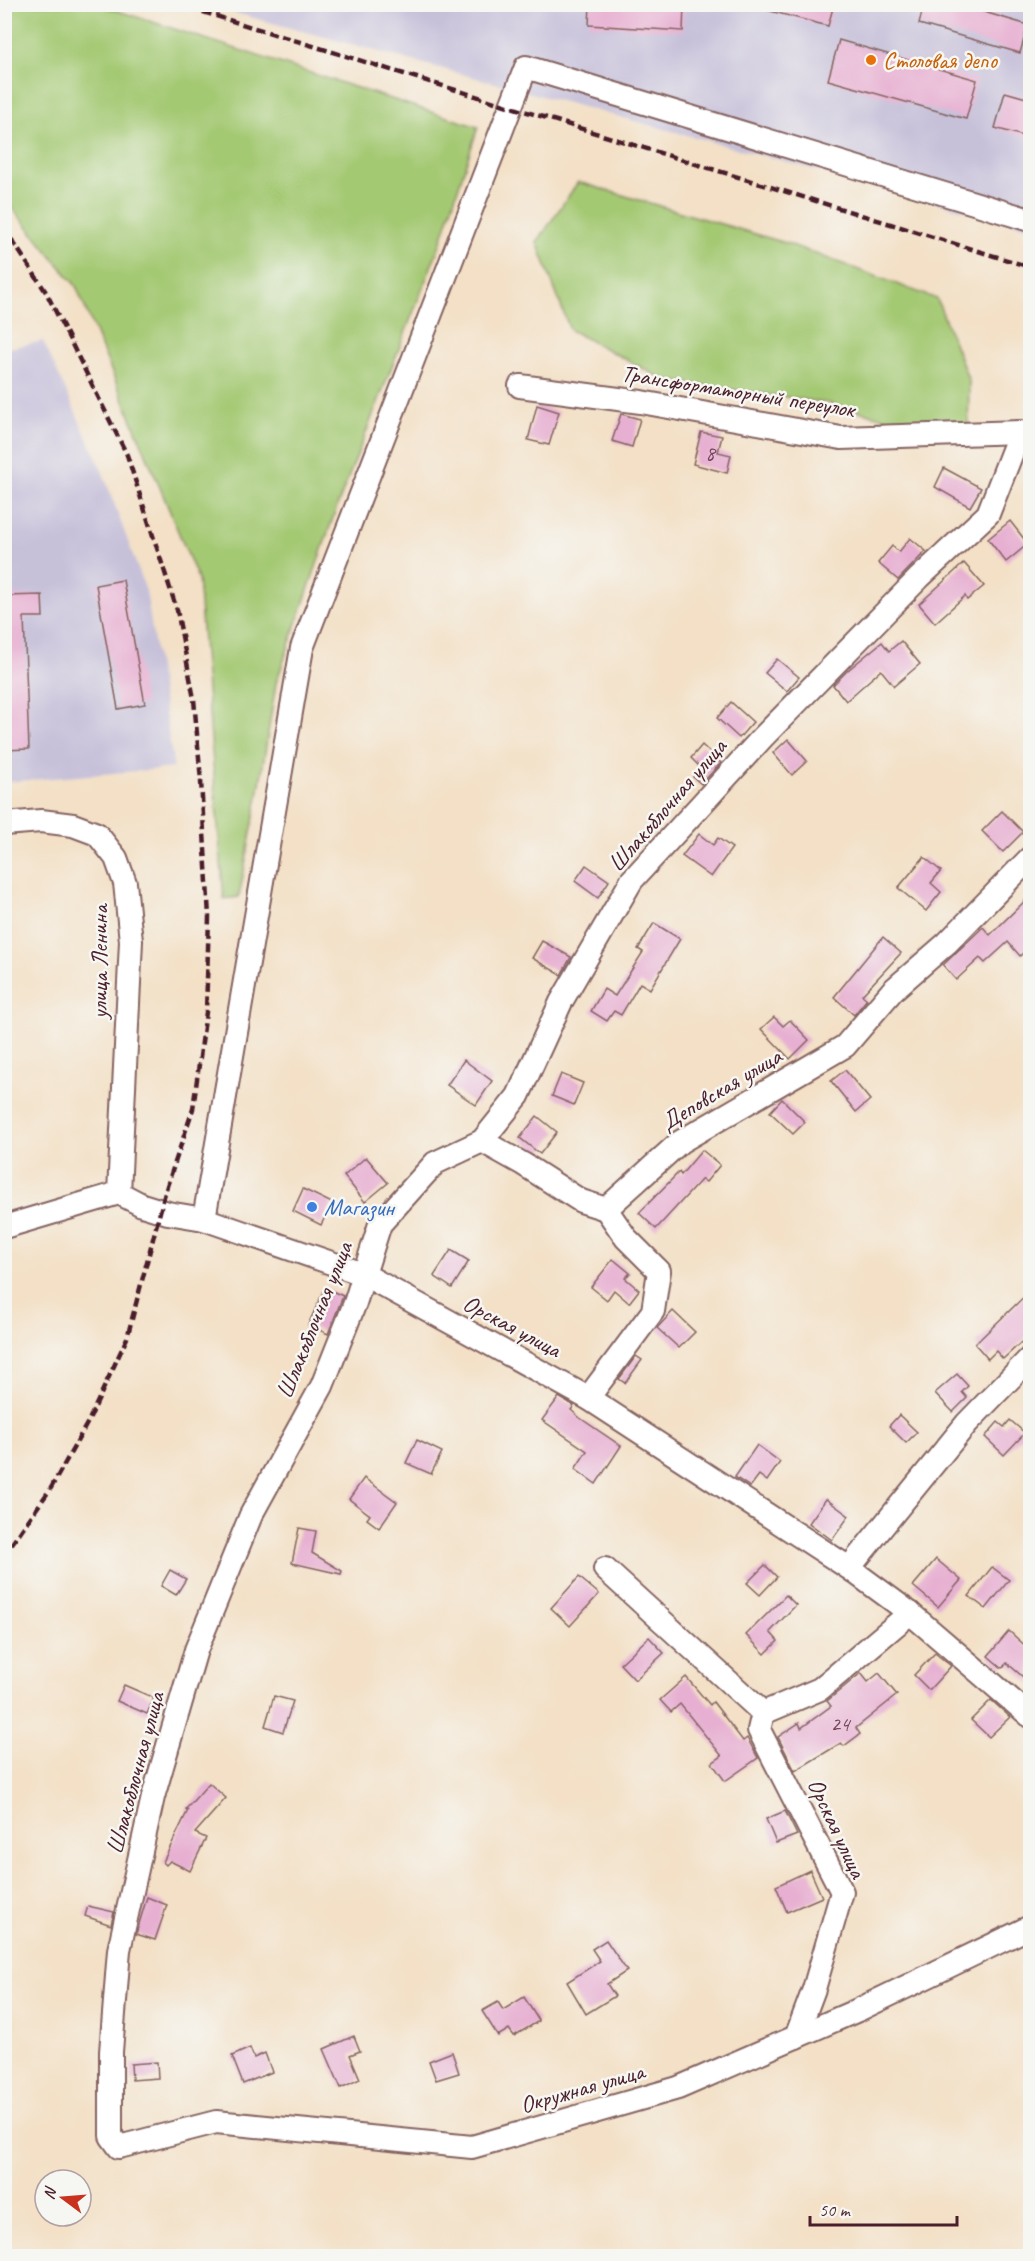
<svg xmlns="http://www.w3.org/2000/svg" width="1035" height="2261" font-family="Caveat,sans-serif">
<rect width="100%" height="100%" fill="#f6f6f2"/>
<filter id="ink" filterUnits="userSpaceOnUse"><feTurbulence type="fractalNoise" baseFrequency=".0167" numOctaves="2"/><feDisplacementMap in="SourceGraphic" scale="12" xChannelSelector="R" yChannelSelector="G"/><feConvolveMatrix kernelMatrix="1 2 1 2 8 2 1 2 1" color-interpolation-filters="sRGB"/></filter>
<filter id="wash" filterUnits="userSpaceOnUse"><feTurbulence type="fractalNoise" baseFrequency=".008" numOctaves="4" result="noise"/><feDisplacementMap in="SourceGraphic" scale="24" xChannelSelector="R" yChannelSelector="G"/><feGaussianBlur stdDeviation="1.35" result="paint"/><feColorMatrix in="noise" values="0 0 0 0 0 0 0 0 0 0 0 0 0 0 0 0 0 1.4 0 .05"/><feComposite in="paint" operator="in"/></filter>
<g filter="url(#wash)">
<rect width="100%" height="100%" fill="#f3e0c6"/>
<g fill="#c6c0d9">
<polygon points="206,5 1030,5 1030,228"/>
<polygon points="43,341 102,470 146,591 174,768 5,782 5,349"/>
</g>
<g fill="#a4c973" stroke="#77744f" stroke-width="1.5">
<polygon points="4,5 100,5 478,127 440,244 336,509 276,683 258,796 239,897 224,899 198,579 76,286 5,199"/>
<polygon points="578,182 789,244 937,299 969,381 968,440 828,403 665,380 570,330 537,242"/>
</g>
<g id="blocks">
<g fill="#e7b0d2">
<polygon points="590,4 684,4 683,31 589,25"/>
<polygon points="766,4 834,4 828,26 766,10"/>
<polygon points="924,4 957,4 1028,25 1020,53 919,24"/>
<polygon points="839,40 977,80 966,119 828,80"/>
<polygon points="1005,92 1030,99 1030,138 995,128"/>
<polygon points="537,405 559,412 549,445 528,440"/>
<polygon points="621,414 640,419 632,447 612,441"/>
<polygon points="701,432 722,436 718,452 731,455 727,473 693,464"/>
<polygon points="944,468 981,488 970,507 935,487"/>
<polygon points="1010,521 1028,544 1006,562 988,539"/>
<polygon points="910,538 926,551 898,580 878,563 892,546 899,552"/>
<polygon points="964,563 984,586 967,600 965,596 935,623 919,604"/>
<polygon points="123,580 145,704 118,709 96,585"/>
<polygon points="42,595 43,617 24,617 29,749 4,750 4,596"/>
<polygon points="901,641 920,664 894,686 881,670 846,701 833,685 848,670 882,642 889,651"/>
<polygon points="777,659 799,677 787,691 765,673"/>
<polygon points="731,702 753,722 739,738 717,718"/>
<polygon points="788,739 807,761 792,775 773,753"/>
<polygon points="702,745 721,763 701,784 693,777 701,768 691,758"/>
<polygon points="1002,811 1023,832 1003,852 982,831"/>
<polygon points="699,834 713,845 718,838 732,848 711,877 682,856"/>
<polygon points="924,857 941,871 931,883 941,892 926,911 898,888"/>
<polygon points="586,865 609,881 598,898 575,881"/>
<polygon points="1030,896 1030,946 1020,956 1008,942 985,963 980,958 956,980 943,965 983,927 990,935"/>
<polygon points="654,923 680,939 650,989 640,983 621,1015 614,1011 607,1021 591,1011 604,989 615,996 643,952 638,949"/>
<polygon points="883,937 901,953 862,995 867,999 854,1015 834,997"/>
<polygon points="542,941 571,957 561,975 532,958"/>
<polygon points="774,1017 783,1026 790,1020 809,1040 790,1059 761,1029"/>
<polygon points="464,1060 492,1081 476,1105 447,1085"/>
<polygon points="845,1070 870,1100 856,1112 831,1081"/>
<polygon points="561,1074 583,1083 574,1105 552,1096"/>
<polygon points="782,1099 805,1122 793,1134 770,1112"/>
<polygon points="537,1116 557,1132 540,1154 520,1138"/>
<polygon points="702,1150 720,1165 706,1182 702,1179 656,1229 639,1213 679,1172 681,1175"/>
<polygon points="366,1157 388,1183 365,1202 344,1176"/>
<polygon points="303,1189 332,1203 321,1225 293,1211"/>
<polygon points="451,1250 469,1261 452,1288 434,1276"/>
<polygon points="613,1259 630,1273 625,1278 639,1290 629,1303 614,1290 607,1300 591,1287"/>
<polygon points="325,1288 343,1296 328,1334 308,1325"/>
<polygon points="1030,1291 1030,1334 1003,1359 996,1351 988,1359 975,1344"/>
<polygon points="673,1311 695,1332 679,1348 657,1328"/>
<polygon points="636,1356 642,1360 625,1383 619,1379"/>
<polygon points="957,1374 968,1386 962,1392 967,1398 953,1412 935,1393"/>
<polygon points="559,1397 574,1406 571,1410 580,1418 621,1446 596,1484 575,1469 587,1451 542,1420"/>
<polygon points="899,1415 917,1432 906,1443 889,1426"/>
<polygon points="1010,1420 1025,1433 1004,1455 985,1437 998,1422 1004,1427"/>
<polygon points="417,1440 442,1452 431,1474 406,1463"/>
<polygon points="757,1445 780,1462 767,1481 759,1475 750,1487 735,1477"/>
<polygon points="364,1478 397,1502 379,1528 367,1519 370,1515 349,1499"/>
<polygon points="826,1499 849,1516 832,1540 809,1523"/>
<polygon points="299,1528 316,1531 312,1553 342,1571 341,1574 292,1563"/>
<polygon points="936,1559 961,1580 938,1607 913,1586"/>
<polygon points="765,1565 777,1577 760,1595 747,1583"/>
<polygon points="992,1567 1009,1580 986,1609 969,1596"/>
<polygon points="170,1570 186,1579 176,1595 161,1586"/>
<polygon points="579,1577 599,1594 570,1626 551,1608"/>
<polygon points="786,1595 796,1605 770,1632 778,1641 765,1654 746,1635"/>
<polygon points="1009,1631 1030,1650 1030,1683 1007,1663 1002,1668 988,1656"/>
<polygon points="649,1637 664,1653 635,1680 620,1664"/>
<polygon points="935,1653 951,1666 929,1690 914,1675"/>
<polygon points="861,1673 868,1682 879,1673 897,1695 856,1728 860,1734 844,1746 841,1743 795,1771 778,1737 799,1723 801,1728 831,1706 827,1701"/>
<polygon points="686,1677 710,1705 713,1702 743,1741 747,1738 758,1758 725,1781 712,1763 722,1756 680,1704 671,1712 660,1700"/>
<polygon points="124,1685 154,1698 147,1714 117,1701"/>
<polygon points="274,1696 293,1701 283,1732 265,1726"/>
<polygon points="991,1700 1010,1717 989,1737 971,1720"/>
<polygon points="209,1783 226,1798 195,1833 206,1838 190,1871 170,1861 166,1865 163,1862 188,1810 186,1809"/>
<polygon points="785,1811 797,1835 776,1843 766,1819"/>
<polygon points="810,1870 822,1897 787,1912 776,1886"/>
<polygon points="147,1897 167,1905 155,1940 136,1934"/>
<polygon points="88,1906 114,1912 111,1925 85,1916"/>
<polygon points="606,1940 627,1971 607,1984 615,1996 586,2014 567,1982 600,1961 592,1949"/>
<polygon points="524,1997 539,2021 514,2036 509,2029 498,2036 482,2011 498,2002 503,2010"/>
<polygon points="354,2036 360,2051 350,2055 360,2079 341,2088 324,2049"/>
<polygon points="250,2048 254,2058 265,2053 272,2072 243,2084 232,2056"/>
<polygon points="452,2052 459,2073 436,2080 429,2061"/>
<polygon points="157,2062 158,2078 132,2080 131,2064"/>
</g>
</g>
</g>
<g filter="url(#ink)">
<use href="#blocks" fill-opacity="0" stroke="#856361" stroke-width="1.5"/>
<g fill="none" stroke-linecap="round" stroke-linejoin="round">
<g stroke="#856361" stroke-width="26">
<g id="minor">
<polyline points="520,386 641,402 841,438 1020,432"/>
<polyline points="1020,432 988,514 920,577 763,737 632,880 561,1002 518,1096 482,1141 435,1163 380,1224 355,1303 322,1386 251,1515 196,1650 153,1797 119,1950 111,2052 111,2136 119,2147 216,2122 472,2147 678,2088 858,2010 1030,1927"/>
<polyline points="4,824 41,821 73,825 97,834 116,858 125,883 131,941 119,1193"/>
<polyline points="482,1141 523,1164 581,1201 606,1209"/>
<polyline points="119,1193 142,1205 168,1213 204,1219 363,1274 588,1398 849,1568 910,1613 1030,1716"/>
<polyline points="204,1219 302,648 526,67 1030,220"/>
<polyline points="4,1227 119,1193"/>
<polyline points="588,1398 653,1311 659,1271 626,1238 606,1209 680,1142 845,1046 893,990 947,943 1030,858"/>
<polyline points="849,1568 967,1423 1030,1358"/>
<polyline points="605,1569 763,1713"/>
<polyline points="796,2037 814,1989 842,1892 759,1730 763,1713 820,1689 910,1613"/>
</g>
</g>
<use href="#minor" stroke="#fff" stroke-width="22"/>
<g stroke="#4a1f2b" stroke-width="4.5" stroke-dasharray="9 4.5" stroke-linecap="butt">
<polyline points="177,4 1030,267"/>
<polyline points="4,228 46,292 127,455 177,610 194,699 201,781 209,917 206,1012 193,1109 166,1189 127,1338 89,1420 51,1488 4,1555"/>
</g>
</g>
</g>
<circle fill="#e8710a" stroke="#f6f6f2" stroke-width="2" cx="871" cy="60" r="6"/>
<circle fill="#3f7fe0" stroke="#f6f6f2" stroke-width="2" cx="312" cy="1207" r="6"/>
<g text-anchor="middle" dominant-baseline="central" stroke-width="5" stroke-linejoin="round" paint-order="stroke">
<g font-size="21" fill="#714355">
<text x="710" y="453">8</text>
<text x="840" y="1724">24</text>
</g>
<g font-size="24" fill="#c56008" stroke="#f6f6f2" text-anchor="start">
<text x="883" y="60">Столовая депо</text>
</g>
<g font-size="24" fill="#4a1f2b" stroke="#f6f6f2">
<text transform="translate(738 391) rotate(9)">Трансформаторный переулок</text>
<text transform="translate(667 805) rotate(-49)">Шлакоблочная улица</text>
<text transform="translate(99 962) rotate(-90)">улица Ленина</text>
<text transform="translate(721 1089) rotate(-31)">Деповская улица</text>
<text transform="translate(314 1320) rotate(-68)">Шлакоблочная улица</text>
<text transform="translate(512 1326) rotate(28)">Орская улица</text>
<text transform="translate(135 1773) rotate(-75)">Шлакоблочная улица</text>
<text transform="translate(837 1828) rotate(65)">Орская улица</text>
<text transform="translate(582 2088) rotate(-16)">Окружная улица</text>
</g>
<g font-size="24" fill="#366cbe" stroke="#f6f6f2" text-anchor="start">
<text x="324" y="1207">Магазин</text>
</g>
</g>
<rect width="1035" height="2261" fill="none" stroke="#f6f6f2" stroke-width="24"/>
<g transform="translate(63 2198) rotate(286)"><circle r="28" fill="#f6f6f2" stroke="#b1a0a2" stroke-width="1.5"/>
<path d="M0-4.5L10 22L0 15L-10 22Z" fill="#c8321e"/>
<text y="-9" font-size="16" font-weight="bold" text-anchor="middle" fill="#4a1f2b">N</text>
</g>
<path d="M810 2216v9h147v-9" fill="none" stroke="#4a1f2b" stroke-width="3"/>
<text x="819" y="2216" font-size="18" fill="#4a1f2b" stroke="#f6f6f2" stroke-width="4.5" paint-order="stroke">50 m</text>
</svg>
